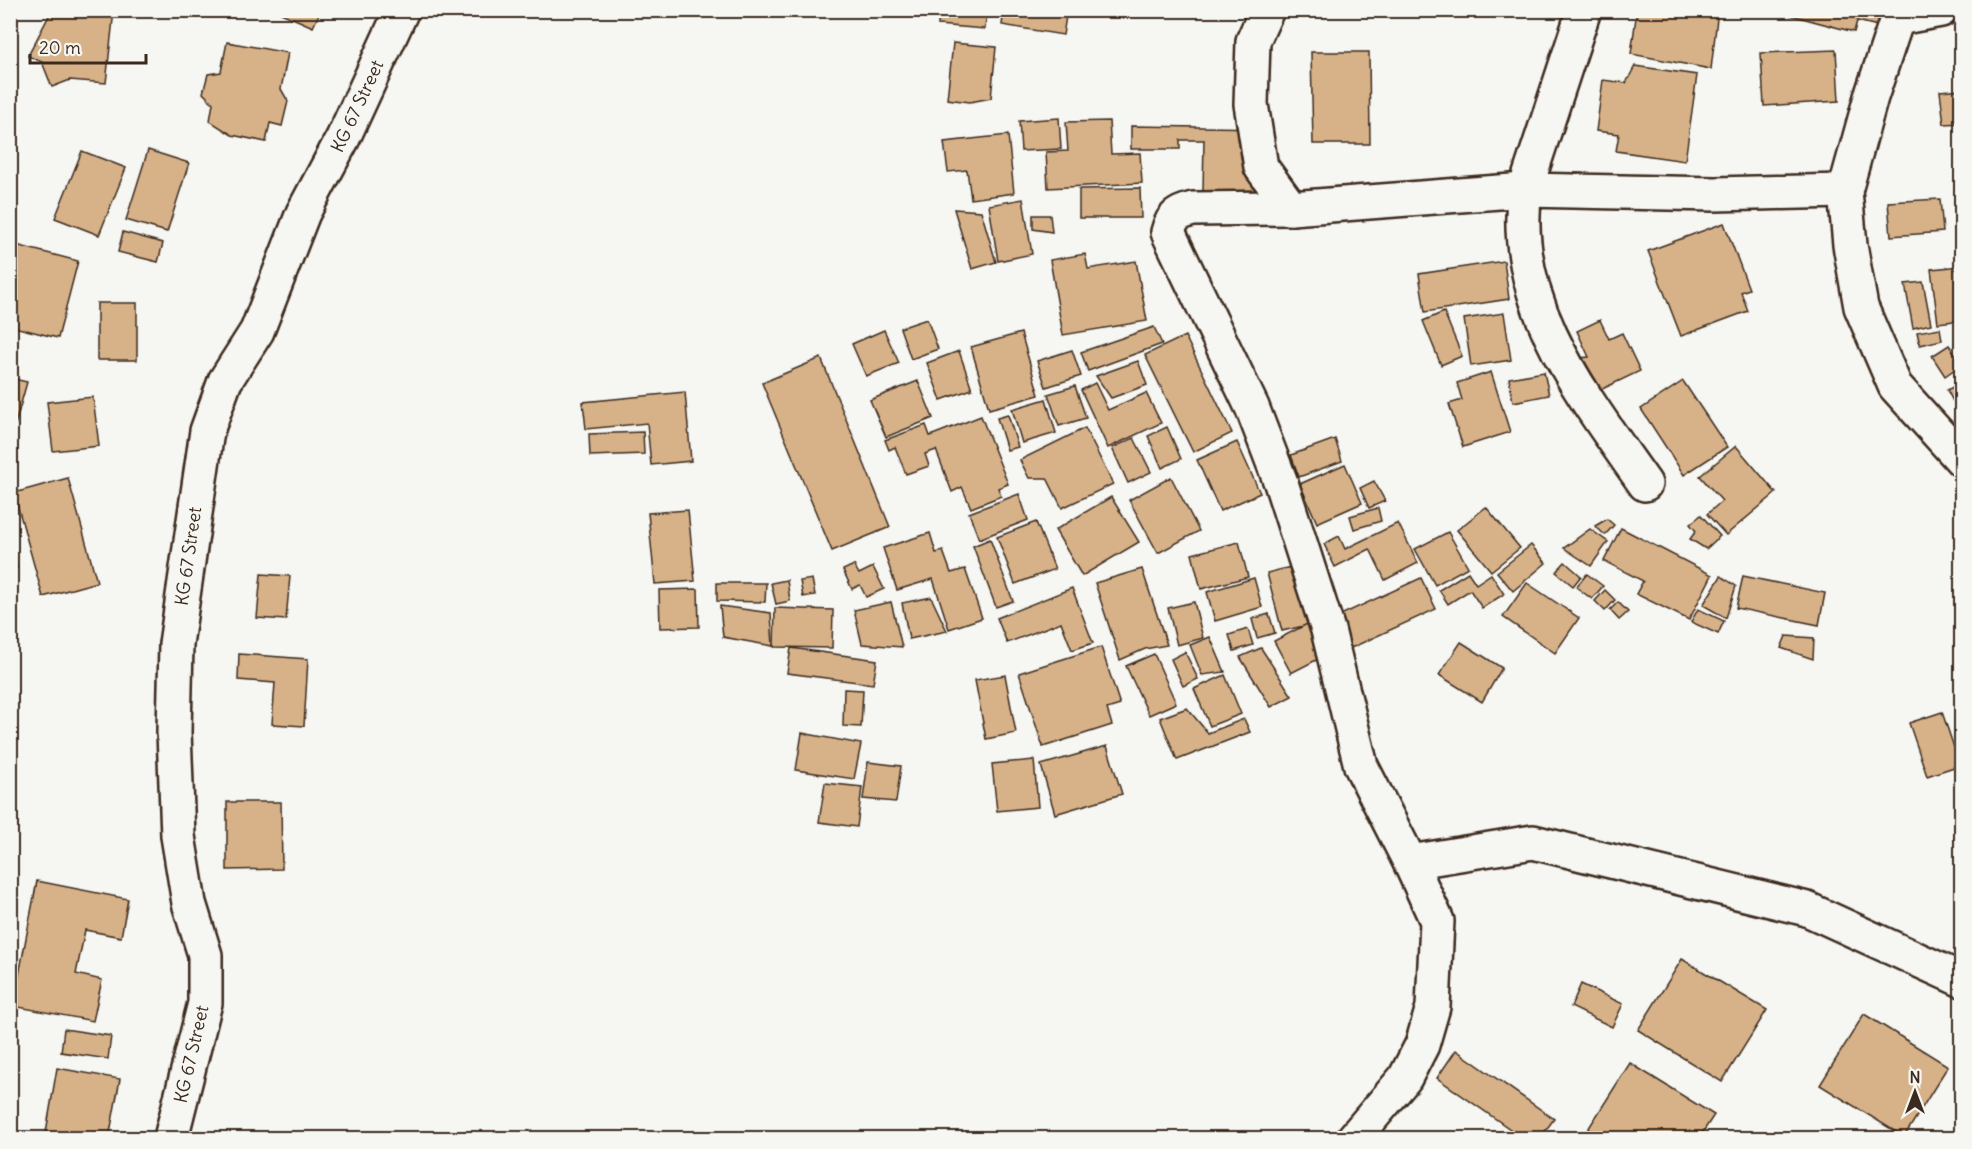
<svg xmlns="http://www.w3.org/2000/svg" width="1972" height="1149" font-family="Delius,sans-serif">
<rect width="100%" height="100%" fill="#f6f6f2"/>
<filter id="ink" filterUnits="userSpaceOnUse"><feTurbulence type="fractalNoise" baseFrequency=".0167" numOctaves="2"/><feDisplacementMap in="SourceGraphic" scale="12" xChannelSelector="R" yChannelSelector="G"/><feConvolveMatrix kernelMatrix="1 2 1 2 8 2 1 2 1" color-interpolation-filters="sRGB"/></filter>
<g filter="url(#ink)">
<g fill="#d7b289" stroke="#3b2a1e" stroke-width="1.5">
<polygon points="52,10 114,10 106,83 70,80 52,87 42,62 28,56"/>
<polygon points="274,10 321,10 313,27"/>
<polygon points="939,10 987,10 985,29 938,25"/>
<polygon points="1004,10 1067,10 1063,35 1002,25"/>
<polygon points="1637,10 1718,10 1711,69 1631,54"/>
<polygon points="1772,10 1882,10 1878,26 1857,21 1854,32"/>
<polygon points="227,42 288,53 281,89 288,101 282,126 270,123 266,142 232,135 210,121 213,103 203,93 208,74 221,72"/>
<polygon points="953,43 996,47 991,98 970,102 947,99"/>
<polygon points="1836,50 1839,101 1764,106 1761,53"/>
<polygon points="1311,52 1369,52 1370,144 1313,144"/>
<polygon points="1635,66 1697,75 1685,161 1616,151 1619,134 1596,131 1603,80 1626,83"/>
<polygon points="1962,89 1962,123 1944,124 1940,91"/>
<polygon points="1059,118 1061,149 1021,151 1019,121"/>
<polygon points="1109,121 1111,154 1140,153 1142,183 1048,188 1046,152 1068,151 1066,122"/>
<polygon points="1131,126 1271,128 1258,166 1258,192 1203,191 1204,140 1180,140 1180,149 1131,149"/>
<polygon points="1008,135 1014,193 971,199 967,170 948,172 944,142"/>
<polygon points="148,150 189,163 167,232 126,220"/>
<polygon points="82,151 126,168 99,235 55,218"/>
<polygon points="1140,188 1141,218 1079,218 1079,189"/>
<polygon points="1023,199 1032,254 998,261 989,205"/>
<polygon points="1940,199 1943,232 1891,236 1888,202"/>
<polygon points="954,209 981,211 996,262 972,269"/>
<polygon points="1033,215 1050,215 1052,232 1033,229"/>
<polygon points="1724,223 1749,289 1741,292 1748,311 1681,336 1648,251"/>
<polygon points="123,232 163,243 158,262 118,252"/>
<polygon points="16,245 78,261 58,338 10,326 10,267"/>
<polygon points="1085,254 1088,269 1136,261 1147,321 1063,335 1050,260"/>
<polygon points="1504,261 1509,299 1425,312 1419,274"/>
<polygon points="1962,266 1962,320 1938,323 1931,269"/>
<polygon points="1923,282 1931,324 1913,328 1905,284"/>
<rect x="97" y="303" width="40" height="57"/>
<polygon points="1444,312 1462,356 1441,365 1423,321"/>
<polygon points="1504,313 1511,360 1471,366 1464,319"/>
<polygon points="927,319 938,349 911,359 900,328"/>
<polygon points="1600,320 1609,339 1622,333 1640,371 1596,392 1580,358 1589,357 1577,331"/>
<polygon points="1154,327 1162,344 1088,371 1081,352"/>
<polygon points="1940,328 1942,340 1920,345 1917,332"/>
<polygon points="884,330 899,363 866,376 852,344"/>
<polygon points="1021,333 1039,395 989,409 971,347"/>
<polygon points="1185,336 1232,433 1193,452 1145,355"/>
<polygon points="1949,345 1962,364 1945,376 1932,356"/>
<polygon points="1072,350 1081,376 1046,387 1037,361"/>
<polygon points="959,351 972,389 941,400 927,363"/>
<polygon points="821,358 890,527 832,551 762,383"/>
<polygon points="1138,361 1147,385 1111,398 1096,376"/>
<polygon points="1491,372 1510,432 1463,447 1449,404 1462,400 1457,383"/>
<polygon points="1544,372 1549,395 1513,402 1509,378"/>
<polygon points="10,378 27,382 11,439 10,439"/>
<polygon points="918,381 933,418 886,437 870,400"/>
<polygon points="1683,381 1727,447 1684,475 1641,409"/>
<polygon points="1962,382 1962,418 1947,390"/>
<polygon points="1095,383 1108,410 1146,393 1161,423 1108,448 1081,390"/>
<polygon points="1075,386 1086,418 1059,426 1048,394"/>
<polygon points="685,392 691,461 651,465 647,423 586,429 583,402"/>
<polygon points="93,397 99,446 53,451 47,402"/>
<polygon points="1046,399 1056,433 1022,443 1012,409"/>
<polygon points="1008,415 1018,447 1007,450 997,418"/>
<polygon points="981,416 1008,484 998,488 1001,496 971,508 962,487 952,492 936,450 925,454 929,466 906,474 895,447 889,450 885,440 926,425 930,436"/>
<polygon points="1167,427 1181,459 1162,468 1148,436"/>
<polygon points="1085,428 1113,484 1062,508 1047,478 1029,478 1020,460"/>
<polygon points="643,432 644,454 590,456 589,434"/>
<polygon points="1134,438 1151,472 1128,483 1112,448"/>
<polygon points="1335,439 1342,461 1299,477 1291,455"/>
<polygon points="1237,442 1260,493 1220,511 1197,460"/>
<polygon points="1736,446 1776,493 1726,535 1707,514 1722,501 1700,476"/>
<polygon points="1345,464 1362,503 1317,523 1300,484"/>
<polygon points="1171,477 1199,531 1158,553 1129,500"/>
<polygon points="68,478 97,582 43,597 14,493"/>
<polygon points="1374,481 1385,501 1369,508 1360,488"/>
<polygon points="1019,494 1028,520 979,539 969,513"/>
<polygon points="1111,497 1139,542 1082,576 1055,530"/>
<polygon points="1486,507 1520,548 1491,571 1457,530"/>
<polygon points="1378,508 1381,521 1354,529 1350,516"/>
<polygon points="688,510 695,581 655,584 648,513"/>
<polygon points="1701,515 1720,536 1706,549 1690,539 1696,531 1690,524"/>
<polygon points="1607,519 1614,525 1605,535 1595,526"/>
<polygon points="10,520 17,568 10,569"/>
<polygon points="1036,522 1055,569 1015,584 997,537"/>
<polygon points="1398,523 1418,563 1385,580 1370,549 1335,567 1324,544 1339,536 1345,549"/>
<polygon points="1621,528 1712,575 1689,620 1636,594 1643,581 1604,561"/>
<polygon points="1590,529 1608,542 1591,566 1564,548"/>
<polygon points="1448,532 1468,567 1435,585 1415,549"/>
<polygon points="930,533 936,553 943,551 951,573 965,569 982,618 949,629 933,579 897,590 883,548"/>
<polygon points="990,539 1013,601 996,607 973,546"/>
<polygon points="1239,542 1248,577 1201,589 1192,554"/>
<polygon points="1531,545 1546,563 1513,591 1497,572"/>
<polygon points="1565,562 1581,576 1573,586 1556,572"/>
<polygon points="854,565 859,574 873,567 884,589 866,597 860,585 852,589 843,570"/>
<polygon points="1291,567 1308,625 1282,631 1267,573"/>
<polygon points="1142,569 1167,645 1145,649 1120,660 1095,583"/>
<polygon points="1468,572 1476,584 1491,574 1504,594 1482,608 1470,590 1448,604 1439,590"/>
<polygon points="261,574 290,576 286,620 257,618"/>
<polygon points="1587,574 1603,586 1592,599 1576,587"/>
<polygon points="1721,576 1736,586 1726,618 1703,605"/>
<polygon points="1743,576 1825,593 1819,625 1736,608"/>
<polygon points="1254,578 1262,607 1215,621 1207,592"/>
<polygon points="1421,578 1436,609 1351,648 1336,617"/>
<polygon points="812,579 815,595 803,597 800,581"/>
<polygon points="787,580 790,601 776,604 771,583"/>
<polygon points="717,583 766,583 765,602 717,601"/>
<polygon points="1527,583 1579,618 1555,653 1503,617"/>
<polygon points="1072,588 1093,643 1072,650 1061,622 1007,643 997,618"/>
<polygon points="698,589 699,627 660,628 659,590"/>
<polygon points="1605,590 1615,600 1605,611 1595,601"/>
<polygon points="931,597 947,631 909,639 902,603"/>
<polygon points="891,602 902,647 862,644 854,610"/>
<polygon points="1194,602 1203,638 1177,645 1168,608"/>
<polygon points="1618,602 1628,612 1619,620 1610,610"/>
<polygon points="720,606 771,613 773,646 723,637"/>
<polygon points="775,608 833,610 832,648 774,647"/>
<polygon points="1698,609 1724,621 1718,634 1691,622"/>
<polygon points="1269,614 1275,633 1257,638 1252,619"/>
<polygon points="1313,621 1330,653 1291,673 1274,641"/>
<polygon points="1248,629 1253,645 1234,651 1229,635"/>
<polygon points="1786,636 1814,638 1813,659 1781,648"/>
<polygon points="1210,637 1225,672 1202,675 1190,645"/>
<polygon points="1461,642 1502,668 1482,702 1439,675"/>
<polygon points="1101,647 1120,705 1107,709 1112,725 1043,747 1019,673"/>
<polygon points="791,648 877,660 873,684 787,673"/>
<polygon points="1261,648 1292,696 1271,707 1240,657"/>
<polygon points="1185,652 1198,679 1183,686 1171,659"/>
<polygon points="239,654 308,659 304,726 272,724 275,683 238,680"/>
<polygon points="1154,654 1176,703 1149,715 1126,666"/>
<polygon points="1005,675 1016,733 986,739 975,680"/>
<polygon points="1225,675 1241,714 1210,726 1194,689"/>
<polygon points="844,689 863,690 861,727 843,726"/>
<polygon points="1187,708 1208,733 1244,719 1250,732 1177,760 1160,718"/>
<polygon points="1942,712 1960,765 1927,776 1909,723"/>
<polygon points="802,733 861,744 854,779 796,770"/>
<polygon points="1107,746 1122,794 1055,814 1041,765"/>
<polygon points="1034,760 1038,807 997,811 992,764"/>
<polygon points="868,762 901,766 896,802 863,799"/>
<polygon points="825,783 862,787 857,827 819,822"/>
<polygon points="227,802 281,802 282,869 227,870"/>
<polygon points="37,881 128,899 121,937 85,930 76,974 102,980 93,1021 13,1006"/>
<polygon points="1682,959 1767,1010 1722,1082 1638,1030"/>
<polygon points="1581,984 1623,1004 1612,1027 1571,1007"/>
<polygon points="1864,1014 1948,1066 1904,1137 1820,1085"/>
<polygon points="64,1029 111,1036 108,1059 61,1052"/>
<polygon points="1456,1050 1554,1119 1540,1138 1523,1138 1437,1078"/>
<polygon points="1630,1063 1714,1115 1699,1138 1592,1138 1585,1134"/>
<polygon points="57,1068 120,1079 109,1138 45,1138"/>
</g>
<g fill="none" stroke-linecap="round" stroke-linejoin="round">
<g stroke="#3b2a1e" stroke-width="38">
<g id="minor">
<polyline points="1267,10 1253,41 1251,104 1261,167 1291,208"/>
<path d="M1584 10 1525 190C1509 303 1584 397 1645 484"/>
<polyline points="1900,10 1871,97 1845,191 1850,245 1861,307 1895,386 1962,460"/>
<polyline points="1898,18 1941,10"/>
<polyline points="1410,862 1533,842 1807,909 1962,980"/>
<polyline points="171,1138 205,1003 205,955 189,903 178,836 174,732 176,644 207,431 225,381 257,331 303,213 343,138 402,10"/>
<path d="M1354 1138 1405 1078 1422 1045 1433 1007 1437 921 1410 862 1361 766 1328 630 1281 483 1252 407 1168 232C1172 216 1178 213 1193 209L1291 208 1525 190 1715 194 1845 191"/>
</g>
</g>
<use href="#minor" stroke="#f6f6f2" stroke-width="33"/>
</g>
</g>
<g text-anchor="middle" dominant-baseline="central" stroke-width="4.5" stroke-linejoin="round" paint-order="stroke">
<g font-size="18" fill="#3b2a1e" stroke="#f6f6f2">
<text transform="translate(357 106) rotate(-65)">KG 67 Street</text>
<text transform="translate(188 556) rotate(-82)">KG 67 Street</text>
<text transform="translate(191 1054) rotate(-77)">KG 67 Street</text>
</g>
</g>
<rect width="1972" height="1149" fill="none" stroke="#f6f6f2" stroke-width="36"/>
<rect x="18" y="18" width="1936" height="1113" fill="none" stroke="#3b2a1e" stroke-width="2" filter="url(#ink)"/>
<g transform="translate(1915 1092)" stroke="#f6f6f2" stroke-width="4.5" paint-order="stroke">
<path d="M0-4.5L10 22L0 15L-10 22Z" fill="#3b2a1e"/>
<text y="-9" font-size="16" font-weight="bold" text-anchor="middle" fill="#3b2a1e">N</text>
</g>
<path d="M30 54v9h116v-9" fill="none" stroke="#3b2a1e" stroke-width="3"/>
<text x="39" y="54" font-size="18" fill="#3b2a1e" stroke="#f6f6f2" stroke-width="4.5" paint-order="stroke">20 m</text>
</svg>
